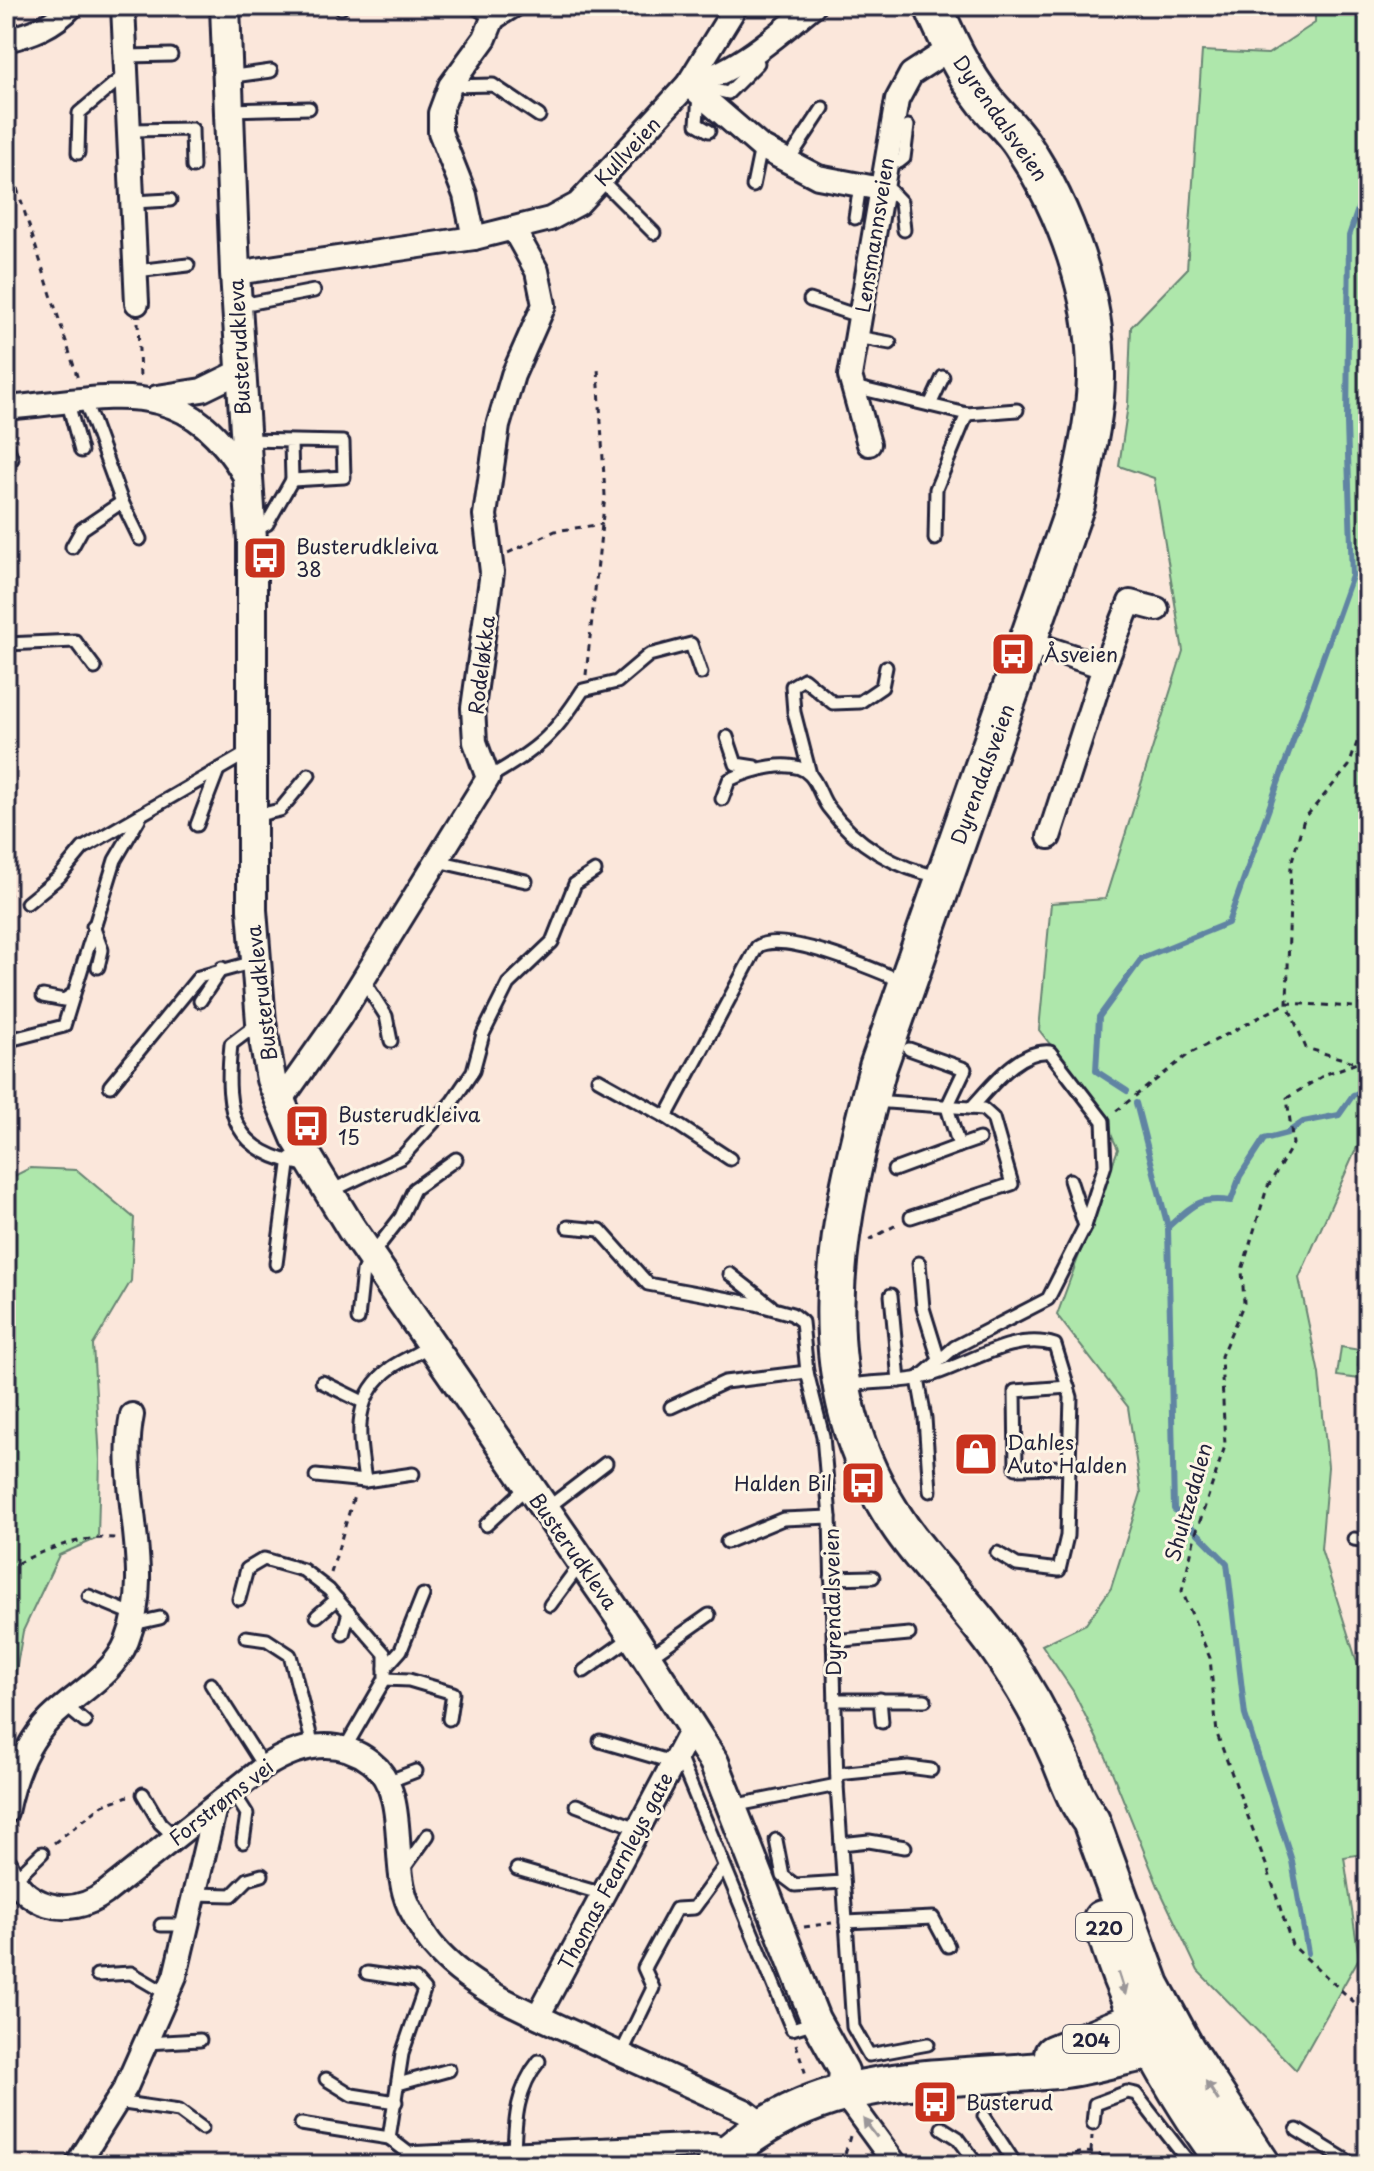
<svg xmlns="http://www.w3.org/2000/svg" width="1374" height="2171" font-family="'Playpen Sans',sans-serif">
<rect width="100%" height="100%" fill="#fbe7db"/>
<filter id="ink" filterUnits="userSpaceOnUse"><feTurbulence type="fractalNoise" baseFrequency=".0125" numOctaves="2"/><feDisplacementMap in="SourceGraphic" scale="16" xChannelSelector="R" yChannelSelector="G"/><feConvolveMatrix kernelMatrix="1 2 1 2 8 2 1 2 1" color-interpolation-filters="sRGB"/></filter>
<g filter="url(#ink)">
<g fill="#aee7ab" stroke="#688473" stroke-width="2">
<polygon points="1315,6 1368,6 1368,821 1363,824 1368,842 1368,1151 1357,1147 1299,1278 1319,1374 1328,1467 1321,1549 1368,1697 1368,1853 1344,1857 1359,1958 1296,2070 1198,1971 1158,1886 1106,1757 1073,1691 1042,1645 1086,1624 1111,1588 1141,1493 1128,1407 1057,1315 1118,1149 1096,1103 1039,1030 1051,903 1105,899 1183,651 1154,478 1119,466 1128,405 1131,327 1187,269 1202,51 1268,54 1315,23"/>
<polygon points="30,1168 77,1170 134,1218 131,1281 93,1345 100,1460 98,1538 59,1555 23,1631 6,1729 6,1180"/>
<polygon points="1341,1347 1360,1350 1358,1366 1368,1367 1367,1380 1337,1376"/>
</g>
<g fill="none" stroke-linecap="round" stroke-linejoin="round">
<g stroke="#6084a3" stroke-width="6">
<polyline points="1127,1091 1096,1071 1099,1017 1142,958 1228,923 1352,576 1347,424 1349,236 1363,194 1368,193"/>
<polyline points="1136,1103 1168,1227 1174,1509 1227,1563 1245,1715 1292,1861 1308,1953"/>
<path d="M1168 1227C1193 1205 1197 1197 1231 1201L1240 1176 1264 1139 1287 1133 1303 1122 1339 1115 1353 1095 1368 1089"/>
</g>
<g stroke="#22223b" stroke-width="17">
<g id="service">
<polyline points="341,6 341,8"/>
<polyline points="473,6 494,19"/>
<polyline points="494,24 523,6"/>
<polyline points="127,56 171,55"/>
<polyline points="227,77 271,71"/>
<polyline points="450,86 493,85 539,116"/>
<polyline points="697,86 728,93 758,63"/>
<polyline points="699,94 697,124 709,131"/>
<polyline points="230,110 309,108"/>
<polyline points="130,130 192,129 193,167"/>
<polyline points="78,153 79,113 127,73"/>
<polyline points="788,161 823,108"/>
<polyline points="886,163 899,162 904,158 908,126"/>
<polyline points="601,180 654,233"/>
<polyline points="882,182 901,202 904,230"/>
<polyline points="753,186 761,147"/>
<polyline points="133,202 170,200"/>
<polyline points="855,218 860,185"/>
<polyline points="136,271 188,265"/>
<polyline points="240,295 252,303 314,291"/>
<polyline points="810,300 861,317"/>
<polyline points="857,337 890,343"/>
<polyline points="854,387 967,414 936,489 935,539"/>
<polyline points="85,401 122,502 140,539"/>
<polyline points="68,403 81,451"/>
<polyline points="930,405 943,377"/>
<polyline points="967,414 1017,410"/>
<polyline points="246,440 343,442 344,477 292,480 291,443"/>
<polyline points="6,443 12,459"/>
<polyline points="251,532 267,524 292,480"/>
<polyline points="72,547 82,529 122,502"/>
<polyline points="6,644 75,641 95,668"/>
<polyline points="727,737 736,764 755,767"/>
<polyline points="810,774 794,712 792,686 804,679 833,703 860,702 882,687 886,667"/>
<path d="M488 778C537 750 553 737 583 690L617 682 649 655 691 644 701 673"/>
<path d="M722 799 729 780C748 771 793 756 810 775 818 783 821 798 828 807 855 844 896 869 941 877"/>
<polyline points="254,816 280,810 309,775"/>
<polyline points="197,825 218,770"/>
<polyline points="437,861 526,881"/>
<polyline points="27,903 59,877 83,848 249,752"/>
<polyline points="93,926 102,950 98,967"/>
<polyline points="363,980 386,1016 391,1041"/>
<polyline points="43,996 64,1000 72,995"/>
<polyline points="200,1001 222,968"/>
<path d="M260 1022 231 1044C224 1117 233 1152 309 1166"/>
<polyline points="13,1039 64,1026 115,860 139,819"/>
<path d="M598 1079 666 1117 757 947C781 929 876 970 904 982"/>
<polyline points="110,1086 199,977 254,962"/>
<polyline points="874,1101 983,1109 993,1118 1012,1184 911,1217"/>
<polyline points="666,1117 730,1159"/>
<polyline points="959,1146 979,1139"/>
<polyline points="894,1170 959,1146 947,1107 965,1069 909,1049"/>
<polyline points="1070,1180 1085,1226"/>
<polyline points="329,1192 402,1157 452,1102 473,1071 483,1034 508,984 552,942 575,884 595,871"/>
<polyline points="568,1227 600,1230 648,1284 756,1304 792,1314 802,1322 807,1372 823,1436 830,1517 837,1785 853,2027 869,2055 928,2044"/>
<polyline points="919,1263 923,1308 939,1360"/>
<polyline points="276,1264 290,1158"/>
<polyline points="730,1274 771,1306"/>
<polyline points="891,1295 899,1381"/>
<polyline points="358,1319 363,1271 370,1257 401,1217 414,1189 456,1159"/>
<path d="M918 1379 955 1347 1048 1299 1085 1226 1105 1165 1103 1121 1050 1052C1018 1049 991 1087 971 1108"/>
<polyline points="918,1379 925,1418 930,1491"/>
<polyline points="322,1382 363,1402"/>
<path d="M846 1386C869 1381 892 1383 915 1379 959 1372 1009 1330 1055 1345L1071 1397 1067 1536 1059 1570 1017 1565 997 1553"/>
<polyline points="1068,1387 1015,1391 1016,1468 1070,1467"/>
<polyline points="671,1407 725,1382 807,1372"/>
<path d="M413 1474 365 1481C359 1436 350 1398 392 1367 404 1359 418 1354 430 1345"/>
<polyline points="316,1476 365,1481"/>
<polyline points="546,1509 606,1463"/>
<polyline points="486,1525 528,1486"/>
<polyline points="1354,1539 1368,1541"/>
<polyline points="727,1542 783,1519 830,1517"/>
<polyline points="831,1578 873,1577"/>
<polyline points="89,1596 135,1615"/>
<polyline points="239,1599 247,1569 264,1559 303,1570 329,1590 385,1654 385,1679 345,1748"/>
<polyline points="550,1605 581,1563"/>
<polyline points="317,1616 337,1599"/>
<polyline points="133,1624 160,1618"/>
<polyline points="343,1634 349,1612"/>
<polyline points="246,1637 267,1640 290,1655 313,1746"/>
<polyline points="833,1641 909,1634"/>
<polyline points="648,1658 709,1615"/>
<polyline points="385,1668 401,1650 423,1595"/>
<polyline points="584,1671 633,1636"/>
<polyline points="385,1679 409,1680 453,1693 449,1719"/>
<polyline points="211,1684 264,1767"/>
<polyline points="880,1699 882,1722"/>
<polyline points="835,1700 925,1700"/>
<polyline points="66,1706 85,1722"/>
<polyline points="600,1741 672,1762"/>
<polyline points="678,1754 792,2029 815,2022"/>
<polyline points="837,1774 908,1767 931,1770"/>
<polyline points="387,1782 416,1771"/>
<polyline points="233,1792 247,1814 243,1842"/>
<polyline points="143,1794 160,1823 175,1837"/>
<polyline points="576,1805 637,1828"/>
<polyline points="732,1806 837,1785"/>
<polyline points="776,1840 783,1876 795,1885 843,1882"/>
<polyline points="841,1844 869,1841 905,1847"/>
<polyline points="517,1869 603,1894"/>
<polyline points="402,1871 428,1835"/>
<polyline points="14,1880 42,1853"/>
<polyline points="194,1894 232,1895 248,1879 262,1875"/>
<polyline points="1367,1908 1368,1922"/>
<polyline points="846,1922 933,1918 948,1946"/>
<polyline points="161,1925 187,1925"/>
<polyline points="367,1973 415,1980 424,1990 402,2054 389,2138 415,2158"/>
<polyline points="97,1975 131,1973 167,1994"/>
<polyline points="1366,2013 1368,2014"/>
<polyline points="146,2043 200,2040"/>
<polyline points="621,2054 653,1988 644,1968 676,1909 694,1908 724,1867"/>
<polyline points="326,2079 352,2095 396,2102"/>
<polyline points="398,2084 449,2070"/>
<polyline points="117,2102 179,2111 202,2128"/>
<polyline points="984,2116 1016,2165"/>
<polyline points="1093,2123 1095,2104 1127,2092 1136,2094 1191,2165"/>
<polyline points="301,2124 389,2138"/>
<polyline points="942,2128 958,2138 978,2165"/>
<polyline points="1297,2130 1354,2165"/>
<path d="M514 2153C515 2119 517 2088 539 2061"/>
<polyline points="620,2165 636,2151"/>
</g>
</g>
<g stroke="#22223b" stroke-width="28">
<g id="minor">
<polyline points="123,6 137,303"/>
<path d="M6 40C32 34 53 26 72 6"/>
<polyline points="688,84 761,147 818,177 881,189"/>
<path d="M688 84C735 74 776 36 813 6"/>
<polyline points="474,238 465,195 440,132 440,113 450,86 485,38 498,6"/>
<polyline points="235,273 474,238 550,219 578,204 688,84 736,6"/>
<polyline points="157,397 202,390 241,371"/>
<path d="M6 408C112 399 184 370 246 478"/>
<polyline points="869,444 850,376 897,100 911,74 951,48"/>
<polyline points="1029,642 1104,667 1049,837"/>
<polyline points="1104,667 1130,602 1157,609"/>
<polyline points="280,1102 340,1017 488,778 475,742 473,708 492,572 485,515 498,426 513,375 544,305 537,271 514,230"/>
<path d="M6 1812C13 1778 25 1744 50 1719 76 1693 113 1676 127 1641 156 1569 117 1489 132 1415"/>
<path d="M6 1865C24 1907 68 1920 105 1893L264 1767C297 1746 336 1735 371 1762 411 1793 389 1863 409 1906 416 1919 424 1936 434 1947 471 1991 534 2014 585 2038 638 2062 692 2087 745 2111L764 2126"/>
<polyline points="538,2016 693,1726"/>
<polyline points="842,2091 896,2165"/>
<polyline points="77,2165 126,2087 175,1976 215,1807"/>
<polyline points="414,2165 415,2158 713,2145 728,2154"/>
</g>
</g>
<g stroke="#22223b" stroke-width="34">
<polyline id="tertiary" points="225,6 235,273 252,540 252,910 261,1022 271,1079 296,1138 351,1228 633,1636 714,1762 815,2019 844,2071 842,2091"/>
</g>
<g stroke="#22223b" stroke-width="42">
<g id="primary">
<path d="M933 6C948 40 963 73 986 102 997 116 1011 128 1021 143 1066 210 1097 297 1096 378 1095 421 1084 463 1076 504L878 1067C836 1226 799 1381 901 1528 931 1571 970 1607 1000 1651 1023 1684 1043 1719 1059 1756 1069 1780 1075 1800 1091 1821L1151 1985 1187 2051 1262 2165"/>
<path d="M1102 1919C1127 2011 1171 2088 1227 2165"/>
</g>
</g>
<g stroke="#22223b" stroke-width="42">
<g id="trunk">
<polyline points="1053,2054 1137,2020 1169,2019"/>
<path d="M716 2165C810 2070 933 2081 1056 2070 1083 2068 1112 2058 1140 2053L1150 2048 1169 2019"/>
</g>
</g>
<g stroke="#22223b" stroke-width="3" stroke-dasharray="6 6" stroke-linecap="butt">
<polyline points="6,154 78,379"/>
<polyline points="138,322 140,378"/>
<polyline points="508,553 555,531 603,524"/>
<polyline points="586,675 605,496 598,368"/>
<polyline points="6,897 16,890"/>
<polyline points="1287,1003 1355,1007 1368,1001"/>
<polyline points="1116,1111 1189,1054 1287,1003"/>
<polyline points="869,1240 898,1224"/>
<path d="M6 1569C41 1551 76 1536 116 1538"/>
<polyline points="331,1573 354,1496"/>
<polyline points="54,1843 103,1805 128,1796"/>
<polyline points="804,1927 832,1923"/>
<polyline points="1354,2002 1292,1945 1268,1870 1217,1734 1210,1658 1182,1591 1195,1536 1225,1446 1221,1356 1244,1303 1242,1270 1267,1188 1293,1144 1287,1098 1326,1074 1357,1063 1306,1048 1287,1003 1291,864 1304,819 1349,766 1368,710"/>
<polyline points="796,2044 806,2075"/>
<polyline points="1091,2152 1092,2136"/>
<polyline points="770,2156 784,2165"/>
<path d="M1053 2163C1073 2151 1096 2146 1114 2165"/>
<polyline points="842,2165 850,2136"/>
<polyline points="853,2165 866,2160"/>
</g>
<use href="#service" stroke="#fcf5e5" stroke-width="11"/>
<use href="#minor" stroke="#fcf5e5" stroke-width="22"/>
<use href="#tertiary" stroke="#fcf5e5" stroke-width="28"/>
<use href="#primary" stroke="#fcf5e5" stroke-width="36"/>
<use href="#trunk" stroke="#fcf5e5" stroke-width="36"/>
</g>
<defs><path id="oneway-solid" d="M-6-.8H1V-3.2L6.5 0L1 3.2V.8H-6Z" transform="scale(2)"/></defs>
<g fill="#9a9698">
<use href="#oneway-solid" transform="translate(1122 1984) rotate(72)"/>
<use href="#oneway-solid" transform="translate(1212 2091) rotate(-123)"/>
<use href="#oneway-solid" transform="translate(870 2128) rotate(-127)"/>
</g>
</g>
<defs>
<g id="bus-square" transform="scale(2.3)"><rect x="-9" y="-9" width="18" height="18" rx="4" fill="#c8321e" stroke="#fcf5e5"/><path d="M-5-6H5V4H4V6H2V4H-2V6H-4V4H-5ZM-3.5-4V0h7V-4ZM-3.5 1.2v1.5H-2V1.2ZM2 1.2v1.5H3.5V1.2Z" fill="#fff"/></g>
<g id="shop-square" transform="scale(2.3)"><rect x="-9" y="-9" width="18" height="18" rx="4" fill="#c8321e" stroke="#fcf5e5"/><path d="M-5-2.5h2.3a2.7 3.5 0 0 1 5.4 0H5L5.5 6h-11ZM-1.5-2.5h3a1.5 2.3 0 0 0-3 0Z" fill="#fff"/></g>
</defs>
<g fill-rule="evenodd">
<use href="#bus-square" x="265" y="558"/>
<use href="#bus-square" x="1013" y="654"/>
<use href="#bus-square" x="307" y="1126"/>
<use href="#shop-square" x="976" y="1454"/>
<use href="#bus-square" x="863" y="1483"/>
<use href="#bus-square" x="935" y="2102"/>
</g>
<g text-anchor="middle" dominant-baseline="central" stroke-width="6" stroke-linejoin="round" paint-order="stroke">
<g fill="#fcf5e5" stroke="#63616e" stroke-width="2">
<rect x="1076" y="1913" width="56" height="28" rx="6"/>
<rect x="1063" y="2025" width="56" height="28" rx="6"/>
</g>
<g font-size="18" font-weight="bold" fill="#22223b">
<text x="1104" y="1927">220</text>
<text x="1091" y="2039">204</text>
</g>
<g font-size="20" fill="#22223b" stroke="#fcf5e5">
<text transform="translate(1001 118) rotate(55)">Dyrendalsveien</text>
<text transform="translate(627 151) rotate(-47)">Kullveien</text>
<text transform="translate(874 235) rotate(-81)">Lensmannsveien</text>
<text transform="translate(239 347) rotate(-93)">Busterudkleva</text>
<text transform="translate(481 665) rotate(-83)">Rodeløkka</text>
<text transform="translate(982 774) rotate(-70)">Dyrendalsveien</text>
<text transform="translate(261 993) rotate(-97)">Busterudkleva</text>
<text transform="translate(1188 1502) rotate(-74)">Shultzedalen</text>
<text transform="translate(574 1551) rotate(55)">Busterudkleva</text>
<text transform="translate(832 1602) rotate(-91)">Dyrendalsveien</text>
<text transform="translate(221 1802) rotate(-38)">Forstrøms vei</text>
<text transform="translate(615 1871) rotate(-62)">Thomas Fearnleys gate</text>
</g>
<g font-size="20" fill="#22223b" stroke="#fcf5e5" text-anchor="start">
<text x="296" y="546">Busterudkleiva<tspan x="296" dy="23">38</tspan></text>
<text x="1044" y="654">Åsveien</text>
<text x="338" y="1114">Busterudkleiva<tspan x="338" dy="23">15</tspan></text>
<text x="1007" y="1442">Dahles<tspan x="1007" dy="23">Auto Halden</tspan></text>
<text x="832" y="1483" text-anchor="end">Halden Bil</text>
<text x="966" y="2102">Busterud</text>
</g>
</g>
<rect width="1374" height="2171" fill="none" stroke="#fcf5e5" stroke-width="32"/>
<rect x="16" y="16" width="1342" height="2139" fill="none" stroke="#22223b" stroke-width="3" filter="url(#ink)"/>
</svg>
